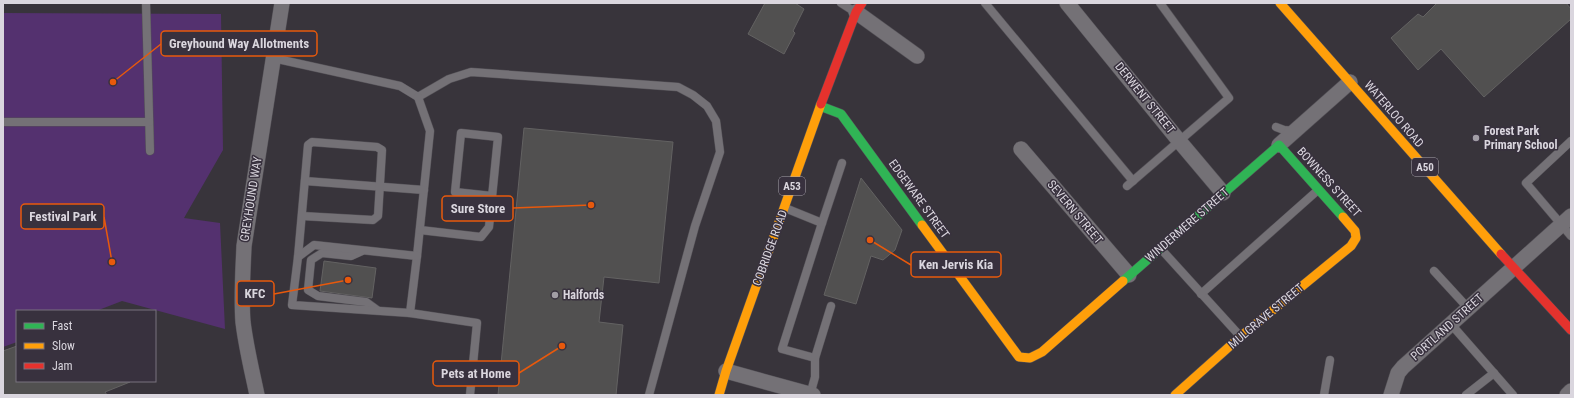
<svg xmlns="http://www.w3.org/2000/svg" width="1574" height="398" font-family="'Roboto Condensed',sans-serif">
<rect width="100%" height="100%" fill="#38343b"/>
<polygon fill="#54316f" points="3,13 221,14 223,150 184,218 220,223 225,329 122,301 96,311 17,311 17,342 3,347"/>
<g fill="#515050" stroke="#636262">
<polygon points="765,3 795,3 804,9 793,31 795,33 784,54 748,34"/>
<polygon points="1437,3 1566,3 1571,9 1571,19 1484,97 1441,49 1418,70 1391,38 1418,14 1423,17"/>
<polygon points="524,128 673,142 659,283 604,277 599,322 623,325 616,395 498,395"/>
<polygon points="861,178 902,230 895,250 883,260 871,256 856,304 824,295"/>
<polygon points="324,261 376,268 372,298 320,291"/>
<polygon points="17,346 17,381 130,382 105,392 107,395 3,395 3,351"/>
</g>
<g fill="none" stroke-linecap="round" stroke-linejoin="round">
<g stroke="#545157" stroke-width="9">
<g id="lane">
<polyline points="146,3 150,151"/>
<polyline points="841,3 855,12"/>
<polyline points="985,3 1133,181"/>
<polyline points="273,58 400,86 418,97 449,79 471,72 678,87 693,95 707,106 716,121 720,152 695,226 649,395"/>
<polyline points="418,97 430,131 417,256 410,313 477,323 470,395"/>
<polyline points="3,122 149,122"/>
<polyline points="1276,127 1284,130 1294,131"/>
<polyline points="1571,141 1526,183 1571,236"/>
<polyline points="305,181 424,190"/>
<polyline points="1127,186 1229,98 1160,3"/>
<polyline points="785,208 822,223 782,349 815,358"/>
<polyline points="822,223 842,163"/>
<polyline points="420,230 481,237 489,227 498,137 461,133 455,192 492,196"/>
<polyline points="1161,249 1240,336"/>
<polyline points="362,251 351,256 322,253 311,260 308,290 318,296 366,302 377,310"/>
<polyline points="298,257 308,145 312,142 377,147 382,150 378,216 373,220 302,216"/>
<polyline points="1434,271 1468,308"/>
<polyline points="1201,294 1318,190"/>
<polyline points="410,313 292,305 298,257 314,245 417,256"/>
<polyline points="1450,323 1513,395"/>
<polyline points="810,395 815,377 815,358 831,306"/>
<polyline points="1324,395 1330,360"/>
<polyline points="1466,395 1494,373"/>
</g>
</g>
<g stroke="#545157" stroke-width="16">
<g id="street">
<polyline points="1067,3 1180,142 1223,193"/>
<polyline points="856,12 917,56"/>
<polyline points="1279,145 1350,82"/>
<polyline points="1021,149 1129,275"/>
<polyline points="726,371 813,395"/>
<path d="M257 395C252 371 246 347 243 322 241 297 243 271 244 246L282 3"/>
<polyline points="1391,395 1398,373 1403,367 1571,216"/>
<polyline points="1567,395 1571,391"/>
</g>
</g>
<g stroke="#545157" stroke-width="10">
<g id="fast">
<polyline points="820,106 841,114 922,225"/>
<polyline points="1123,281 1279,145 1343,217"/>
</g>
</g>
<g stroke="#545157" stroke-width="10">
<g id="slow">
<polyline points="1280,3 1501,254"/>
<polyline points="922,225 1019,357 1030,358 1042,352 1123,281"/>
<polyline points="719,395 726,371 821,104"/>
<polyline points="1175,395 1240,337 1351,246 1356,238 1355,231 1343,217"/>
</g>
</g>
<g stroke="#545157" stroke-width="10">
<g id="jam">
<polyline points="821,104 856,12 862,3"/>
<polyline points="1501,254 1571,330"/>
</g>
</g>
<use href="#lane" stroke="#747176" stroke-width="8"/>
<use href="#street" stroke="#747176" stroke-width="15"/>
<use href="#fast" stroke="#30b455" stroke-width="9"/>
<use href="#slow" stroke="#ff9f0a" stroke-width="9"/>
<use href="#jam" stroke="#e5322d" stroke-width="9"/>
</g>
<g fill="#a19da5" stroke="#38313e" stroke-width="1.5">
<circle cx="1476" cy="138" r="4"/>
<circle cx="555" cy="295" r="4"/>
</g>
<g text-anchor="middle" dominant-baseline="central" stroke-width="3" stroke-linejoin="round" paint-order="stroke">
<g fill="#38313e" stroke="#a9a4ae" stroke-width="1">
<rect x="1412" y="158" width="26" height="18" rx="3"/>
<rect x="779" y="177" width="26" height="18" rx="3"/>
</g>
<g font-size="11" font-weight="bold" fill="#dad6de">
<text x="1425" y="167">A50</text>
<text x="792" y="186">A53</text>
</g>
<g font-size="12" fill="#dad6de" stroke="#38313e">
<text transform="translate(1145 98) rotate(51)">DERWENT STREET</text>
<text transform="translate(1394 114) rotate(49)">WATERLOO ROAD</text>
<text transform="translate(1329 182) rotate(48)">BOWNESS STREET</text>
<text transform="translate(251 199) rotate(-81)">GREYHOUND WAY</text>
<text transform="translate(919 199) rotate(54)">EDGEWARE STREET</text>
<text transform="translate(1075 212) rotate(50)">SEVERN STREET</text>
<text transform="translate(1187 225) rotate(-41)">WINDERMERE STREET</text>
<text transform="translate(770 248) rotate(-70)">COBRIDGE ROAD</text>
<text transform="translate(1266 316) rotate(-40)">MULGRAVE STREET</text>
<text transform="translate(1447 327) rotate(-42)">PORTLAND STREET</text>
</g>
<g font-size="12" font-weight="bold" fill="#dad6de" stroke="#38313e" text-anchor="start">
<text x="1484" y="131">Forest Park<tspan x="1484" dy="14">Primary School</tspan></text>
<text x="563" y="295">Halfords</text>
</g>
</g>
<path fill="none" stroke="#e8590c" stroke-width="1.5" d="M113 82L161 44M591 205L513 208M112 262L104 217M870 240L911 265M348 280L274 294M562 346L519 373"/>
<g fill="#e8590c" stroke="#38313e" stroke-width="1.5">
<circle cx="113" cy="82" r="4"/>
<circle cx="591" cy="205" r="4"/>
<circle cx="112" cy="262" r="4"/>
<circle cx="870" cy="240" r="4"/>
<circle cx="348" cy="280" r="4"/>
<circle cx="562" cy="346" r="4"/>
</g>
<g fill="#38313e" stroke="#e8590c" stroke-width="1.5">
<rect x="161" y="31" width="156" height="25" rx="4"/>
<rect x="442" y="196" width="71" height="25" rx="4"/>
<rect x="21" y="204" width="83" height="25" rx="4"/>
<rect x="911" y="252" width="90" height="25" rx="4"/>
<rect x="237" y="281" width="37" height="25" rx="4"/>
<rect x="433" y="361" width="86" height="25" rx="4"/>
</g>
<g font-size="13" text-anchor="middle" font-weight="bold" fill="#dad6de">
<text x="239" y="48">Greyhound Way Allotments</text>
<text x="478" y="213">Sure Store</text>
<text x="63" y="221">Festival Park</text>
<text x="956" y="269">Ken Jervis Kia</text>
<text x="255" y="298">KFC</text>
<text x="476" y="378">Pets at Home</text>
</g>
<rect width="1574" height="398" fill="none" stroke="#dad6de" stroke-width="8"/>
<rect x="16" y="310" width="140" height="72" fill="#38313e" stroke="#79737e"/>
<rect x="24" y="323" width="20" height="6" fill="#30b455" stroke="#79737e"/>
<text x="52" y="330" font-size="12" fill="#dad6de">Fast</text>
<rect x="24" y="343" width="20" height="6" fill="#ff9f0a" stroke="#79737e"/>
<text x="52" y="350" font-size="12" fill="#dad6de">Slow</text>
<rect x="24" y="363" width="20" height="6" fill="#e5322d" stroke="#79737e"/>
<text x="52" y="370" font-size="12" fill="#dad6de">Jam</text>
</svg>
